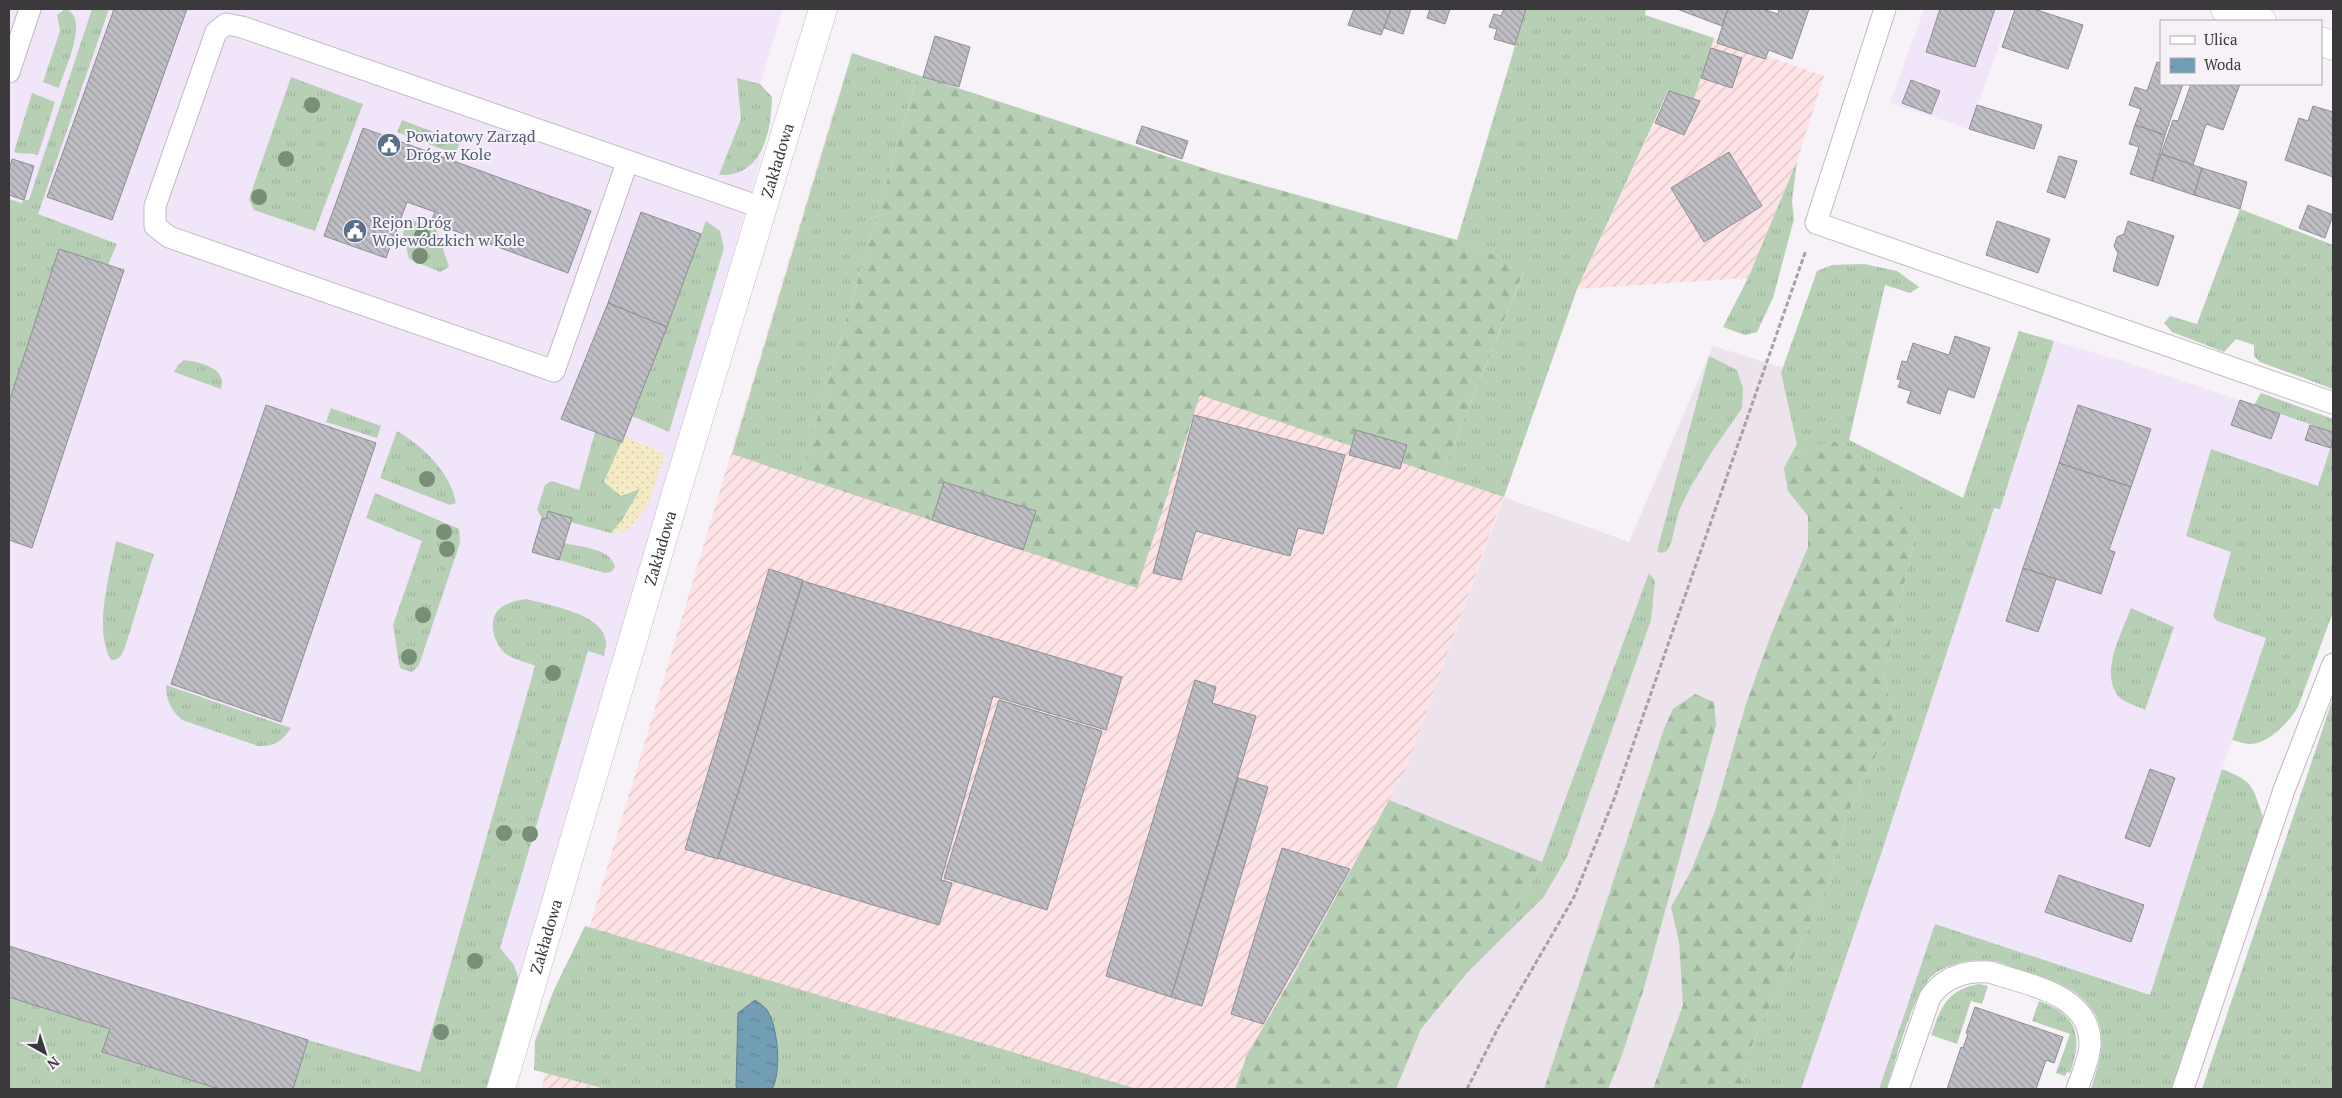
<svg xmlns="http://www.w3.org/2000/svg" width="2342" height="1098" font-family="'PT Serif',serif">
<defs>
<pattern id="industrial-furrows" width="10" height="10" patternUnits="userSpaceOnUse" patternTransform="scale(1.25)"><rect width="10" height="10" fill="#fde2e6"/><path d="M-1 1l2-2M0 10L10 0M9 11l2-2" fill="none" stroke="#dac3c6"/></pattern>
<pattern id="grass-tufts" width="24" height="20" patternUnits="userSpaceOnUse" patternTransform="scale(1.25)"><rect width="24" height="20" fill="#b7d0b5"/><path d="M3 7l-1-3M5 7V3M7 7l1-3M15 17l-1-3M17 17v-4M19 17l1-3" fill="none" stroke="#9eb39d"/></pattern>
<pattern id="forest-firs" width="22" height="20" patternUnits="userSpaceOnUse" patternTransform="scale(1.25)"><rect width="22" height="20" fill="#b7d0b5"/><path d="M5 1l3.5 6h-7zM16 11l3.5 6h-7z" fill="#9eb39d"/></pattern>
<pattern id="sand-dots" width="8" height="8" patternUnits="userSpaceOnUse" patternTransform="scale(1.25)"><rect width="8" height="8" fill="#f4ebc5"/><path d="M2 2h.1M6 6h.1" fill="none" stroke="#d2caaa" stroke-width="1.8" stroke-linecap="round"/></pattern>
<pattern id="water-ripples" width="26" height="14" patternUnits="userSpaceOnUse" patternTransform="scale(1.25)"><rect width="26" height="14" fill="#729eb5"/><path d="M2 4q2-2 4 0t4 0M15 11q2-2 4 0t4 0" fill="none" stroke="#5f8294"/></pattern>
<pattern id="building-back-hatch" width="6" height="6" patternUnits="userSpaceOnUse" patternTransform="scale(1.25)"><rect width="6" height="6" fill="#bebec4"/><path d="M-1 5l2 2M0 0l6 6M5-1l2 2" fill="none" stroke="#9c9ba0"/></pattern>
</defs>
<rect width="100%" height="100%" fill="#f7f2f7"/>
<g fill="#f1e5f9">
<polygon points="9,9 783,9 760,84 772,97 771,122 492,1089 112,1089 9,1061"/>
<polygon points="1924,9 2012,9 1969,129 1890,103"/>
<polygon points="2054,341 2126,362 2333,432 2331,448 2222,769 2150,995 1935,925 1879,1089 1801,1089 1882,851 1994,508 2000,509"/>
</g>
<polygon fill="url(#industrial-furrows)" points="1714,38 1824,76 1797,161 1748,278 1577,289 1407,767 1294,974 1247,1055 1235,1089 541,1089 835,106 1095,202 1433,307 1457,240 1577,289 1669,91 1694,99"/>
<polygon fill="#ece3ec" points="1885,285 1849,440 1963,498 2019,331 2000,509 1994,508 1882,851 1801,1089 1235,1089 1247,1055 1294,974 1407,767 1504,497 1629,542 1713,346 1826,381"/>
<g fill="url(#grass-tufts)">
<path d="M65 9C91 16 64 71 59 88L43 82 60 31 57 15Z"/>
<polygon points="92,9 109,9 38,214 117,244 108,265 59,250 9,402 9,199 21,203 24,200 29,200"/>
<polygon points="1526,9 1646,9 1645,15 1714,38 1694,99 1668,91 1577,289 1504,497 1441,476 1525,269 1457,240"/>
<polygon points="852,53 918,75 800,477 732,454"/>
<polygon points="291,77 363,104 315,231 254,210 249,199"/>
<path d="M737 78 760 84 772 97C771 132 763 177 719 175L741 119Z"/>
<path d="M32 93 55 102 38 155C29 152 22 155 14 152Z"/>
<polygon points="402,120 460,142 455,154 397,132"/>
<polygon points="1797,161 1792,202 1794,219 1773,298 1757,332 1745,335 1723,327 1748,278"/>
<polygon points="2240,209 2333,245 2333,389 2260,362 2254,356 2254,345 2236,339 2224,352 2172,332 2164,323 2170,316 2197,324"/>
<polygon points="408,219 436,228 449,267 440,272 409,259 403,233"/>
<polygon points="706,221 720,231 724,248 669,432 632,416"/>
<polygon points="1864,264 1897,271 1919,287 1910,293 1885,285 1849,440 1963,498 2019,331 2054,341 2000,509 1994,508 1882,851 1801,1089 1741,1089 1753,1042 1827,888 1846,818 1893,719 1884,670 1916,533 1804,447 1784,468 1797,444 1781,373 1817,271 1832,265"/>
<polygon points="1709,356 1737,370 1743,388 1742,408 1713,450 1690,488 1679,511 1671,543 1667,551 1661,553 1657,551"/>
<path d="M184 360C200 362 228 368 221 389L174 372 178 365Z"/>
<polygon points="2261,393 2333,419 2333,432 2254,405"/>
<polygon points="331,408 381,426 377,438 326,422"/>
<path d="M397 431C423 446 450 472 456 503L450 505 380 478Z"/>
<polygon points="595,432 622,442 604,482 641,488 623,519 611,533 570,522 548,511 546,519 542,518 537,510 545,485 552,481 579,490"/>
<path d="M2333 440V612L2298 707C2289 722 2268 745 2248 744 2243 743 2237 741 2232 740L2266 638 2217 621 2213 616 2231 552 2186 536 2211 449 2318 486Z"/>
<polygon points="375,493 459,529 460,543 419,665 412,672 401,669 399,664 393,625 422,541 366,518"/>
<path d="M116 541 154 554 125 647C122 655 120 660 111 660 93 629 110 574 116 541Z"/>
<path d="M564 543C580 547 611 548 615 567L611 572 605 573 559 560Z"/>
<polygon points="1649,573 1655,581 1651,620 1567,857 1543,898 1506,934 1542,862"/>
<path d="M527 599C550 606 602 613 606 641 607 645 604 652 604 656L588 651 500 948 514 965 521 986 492 1089H293L308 1040 420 1072 535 666C526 662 514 660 506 654 501 651 496 641 494 635 488 609 505 602 527 599Z"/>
<path d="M2131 608 2174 627 2145 710C2138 706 2126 703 2120 698 2098 674 2122 633 2131 608Z"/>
<path d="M166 685 291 728C282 741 275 747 258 746L182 720C170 709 166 700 166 685Z"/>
<polygon points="2333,698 2333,1089 2202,1089"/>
<path d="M2222 769C2254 782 2252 785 2263 817L2173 1089H2091C2098 1065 2108 1041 2096 1016 2081 987 2049 979 2021 970 2011 967 2001 962 1992 961 1973 958 1945 963 1931 977 1910 1000 1897 1059 1886 1089H1879L1935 924 2150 995Z"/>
<polygon points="585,926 1137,1089 606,1089 534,1070 535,1041 553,992"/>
<path d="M1979 984 1988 986 1982 1004 1971 1001 1957 1044 1931 1035C1941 1007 1947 990 1979 984Z"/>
<polygon points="9,997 110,1029 103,1052 219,1089 9,1089"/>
<path d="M2039 1001C2078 1015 2083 1036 2070 1073L2067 1072 2065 1076 2056 1073 2070 1034 2032 1021Z"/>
</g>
<g fill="url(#forest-firs)">
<polygon points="918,75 1212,171 1457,240 1525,268 1441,476 1200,395 1137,588 800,477"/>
<polygon points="1834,441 1892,488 1916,533 1884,670 1893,719 1846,818 1827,888 1753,1042 1741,1089 1653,1089 1683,1005 1679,942 1671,907 1691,871 1715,811 1746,704 1771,635 1808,547 1808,516 1788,491 1784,468 1804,447"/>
<polygon points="1695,694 1714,702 1716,725 1644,988 1621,1058 1608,1089 1544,1089 1664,729 1673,709"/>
<polygon points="1389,800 1542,862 1506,934 1467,973 1421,1029 1396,1089 1235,1089 1247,1055 1294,974"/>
</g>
<polygon fill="url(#sand-dots)" points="624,436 665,454 647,507 626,531 611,533 623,519 640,489 621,496 604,482"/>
<path fill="url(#water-ripples)" stroke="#628090" d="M755 1000C759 1003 764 1006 767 1010 778 1026 782 1072 772 1089H738L736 1087 738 1013Z"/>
<g fill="url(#building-back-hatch)" stroke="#8e8e93">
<polygon points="114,9 187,9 112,220 47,197"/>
<polygon points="1354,9 1391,9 1381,35 1348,25"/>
<polygon points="1391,9 1411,9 1403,34 1384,28"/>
<polygon points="1430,9 1450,9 1445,24 1427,18"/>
<polygon points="1504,9 1526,9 1515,45 1494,39 1497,29 1489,27 1494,14 1501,16"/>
<polygon points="1677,9 1728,9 1722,26"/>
<polygon points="1728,9 1762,9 1778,14 1779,9 1809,9 1792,59 1769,50 1765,59 1717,43"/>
<polygon points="1940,9 1995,9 1975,67 1926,52"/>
<polygon points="2015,9 2034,9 2083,25 2068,69 2002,47"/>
<polygon points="935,36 970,47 959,87 923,77"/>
<polygon points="1711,48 1742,58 1732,88 1701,78"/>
<polygon points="2157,62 2161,63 2161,84 2183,84 2165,135 2135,125 2141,109 2129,105 2135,87 2147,91"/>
<polygon points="1911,80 1940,91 1931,114 1902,103"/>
<polygon points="2191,84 2240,84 2223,130 2206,124 2193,165 2161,154 2173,120 2178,121"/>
<polygon points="1669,91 1700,101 1684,135 1655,123"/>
<polygon points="1977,105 2042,125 2034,149 1969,129"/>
<polygon points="2313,106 2333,112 2333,177 2285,160 2299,118 2308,121"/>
<polygon points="2135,125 2165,135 2152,181 2130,174 2139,147 2129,144"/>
<polygon points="1142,126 1188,141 1182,159 1136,143"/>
<polygon points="363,128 591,211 568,273 431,222 435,212 407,202 386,258 324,236"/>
<polygon points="1729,152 1762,206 1704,242 1671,188"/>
<polygon points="2161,154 2202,168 2194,195 2152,181"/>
<polygon points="2059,156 2077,161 2065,198 2047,192"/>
<polygon points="12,159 34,166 24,200 9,195 9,170"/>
<polygon points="2202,168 2247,182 2240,209 2194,195"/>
<polygon points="2308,205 2333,215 2325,238 2299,228"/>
<polygon points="641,212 701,234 667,327 608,303"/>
<polygon points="1997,221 2050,239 2038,273 1986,255"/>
<polygon points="2128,221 2174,236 2158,286 2113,271 2118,253 2114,246 2117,237 2124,234"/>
<polygon points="59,249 124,270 32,548 9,540 9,402"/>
<polygon points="608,303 667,327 622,442 561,419"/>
<polygon points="1955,336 1990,348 1974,398 1948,389 1940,414 1907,403 1911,391 1898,387 1901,380 1897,379 1902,361 1907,362 1913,343 1949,355"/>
<polygon points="2240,400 2280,414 2271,439 2231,425"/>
<polygon points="266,405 376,443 281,722 171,684"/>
<polygon points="2078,405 2151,429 2131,487 2059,463"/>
<polygon points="1194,415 1345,455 1323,534 1298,528 1290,556 1196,531 1181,580 1153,573"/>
<polygon points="2310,425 2333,432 2331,448 2305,440"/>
<polygon points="1356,430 1407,445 1400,469 1349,455"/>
<polygon points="2059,463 2131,487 2109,550 2115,552 2101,594 2023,568"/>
<polygon points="944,482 1036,511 1023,550 932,520"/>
<polygon points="548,511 572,518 559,560 532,552 542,518 546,519"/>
<polygon points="2023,568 2056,579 2038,632 2006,621"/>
<polygon points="769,569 803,580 718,859 685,849"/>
<polygon points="803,581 1122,677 1106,730 993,696 941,880 952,883 939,925 718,858"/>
<polygon points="1195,680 1216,687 1212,703 1256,716 1171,997 1106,976"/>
<polygon points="999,700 1102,731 1047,910 944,878"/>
<polygon points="2150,769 2175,778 2150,847 2125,838"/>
<polygon points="1238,778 1268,787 1202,1006 1171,997"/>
<polygon points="1282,848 1350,869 1263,1024 1231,1014"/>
<polygon points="2059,875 2144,905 2131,942 2045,912"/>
<polygon points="9,946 308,1040 293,1089 219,1089 102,1052 110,1029 9,997"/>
<polygon points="1975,1007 2063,1037 2054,1063 2046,1060 2036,1089 1947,1089 1961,1047 1963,1048 1968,1034 1966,1033"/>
</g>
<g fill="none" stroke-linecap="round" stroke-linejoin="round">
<g stroke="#bebabe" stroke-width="23">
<g id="service">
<polyline points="1885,9 1816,223 2333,403"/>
<polyline points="9,72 30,9"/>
<polyline points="627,163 554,371 169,237 155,226 155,206 216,32 226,24 242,27 763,208"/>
<path d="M1898 1089 1930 997C1944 977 1965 970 1990 972 2027 985 2092 994 2090 1045 2089 1060 2082 1075 2077 1089"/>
<polyline points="2183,1089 2284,790 2333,664"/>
</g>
</g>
<g stroke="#bebabe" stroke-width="29">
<g id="minor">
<path id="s1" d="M501 1089 677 490 823 9"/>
</g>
</g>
<g stroke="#bebabe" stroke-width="29">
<g id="tertiary">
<polyline points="2225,9 2262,21"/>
<polyline points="2321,41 2333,46"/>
</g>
</g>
<polyline stroke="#a5a1a5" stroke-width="3" stroke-dasharray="5 2.5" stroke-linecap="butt" points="1467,1089 1498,1028 1574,897 1614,799 1806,250"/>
<use href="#service" stroke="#fff" stroke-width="21"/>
<use href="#minor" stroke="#fff" stroke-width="28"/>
<use href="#tertiary" stroke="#fff" stroke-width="28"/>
</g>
<g fill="#788e77">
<circle cx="312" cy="105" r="8"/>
<circle cx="286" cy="159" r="8"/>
<circle cx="259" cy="197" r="8"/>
<circle cx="422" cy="236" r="8"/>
<circle cx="420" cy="256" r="8"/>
<circle cx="427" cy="479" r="8"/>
<circle cx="444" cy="532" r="8"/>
<circle cx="447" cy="549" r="8"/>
<circle cx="423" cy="615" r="8"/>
<circle cx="409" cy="657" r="8"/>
<circle cx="553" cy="673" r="8"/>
<circle cx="504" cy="833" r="8"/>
<circle cx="530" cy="834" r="8"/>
<circle cx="475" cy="961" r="8"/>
<circle cx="441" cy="1032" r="8"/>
</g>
<defs>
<g id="civic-disc" transform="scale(1.25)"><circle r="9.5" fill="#5c6f8a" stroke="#f7f2f7"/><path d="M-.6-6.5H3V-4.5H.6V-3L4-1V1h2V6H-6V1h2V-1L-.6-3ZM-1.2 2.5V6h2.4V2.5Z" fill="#fff"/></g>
</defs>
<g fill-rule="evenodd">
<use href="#civic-disc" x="389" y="145"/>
<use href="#civic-disc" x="355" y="231"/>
</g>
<g text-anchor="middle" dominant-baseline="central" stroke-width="4" stroke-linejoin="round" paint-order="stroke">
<g font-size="16" fill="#4e5e75" stroke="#f7f2f7" text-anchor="start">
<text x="406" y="136">Powiatowy Zarząd<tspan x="406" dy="18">Dróg w Kole</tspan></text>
<text x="372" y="222">Rejon Dróg<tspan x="372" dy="18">Wojewódzkich w Kole</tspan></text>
</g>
<g font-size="16" fill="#3b393b" stroke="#f7f2f7">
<text stroke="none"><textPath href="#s1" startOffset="969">Zakładowa</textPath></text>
<text stroke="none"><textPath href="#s1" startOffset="564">Zakładowa</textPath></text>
<text stroke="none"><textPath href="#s1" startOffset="159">Zakładowa</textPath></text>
</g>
</g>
<rect width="2342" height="1098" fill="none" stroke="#3b393b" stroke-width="20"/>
<rect x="2160" y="20" width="162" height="65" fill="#f7f2f7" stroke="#aca8ac"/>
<rect x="2170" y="36" width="25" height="8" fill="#ffffff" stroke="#aca8ac"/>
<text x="2204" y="45" font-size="15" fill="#3b393b">Ulica</text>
<rect x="2170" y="58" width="25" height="15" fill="url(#water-ripples)" stroke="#aca8ac"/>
<text x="2204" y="70" font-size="15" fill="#3b393b">Woda</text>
<g transform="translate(45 1053) rotate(141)" stroke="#f7f2f7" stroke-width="4" paint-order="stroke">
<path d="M0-4L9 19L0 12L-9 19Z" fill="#3b393b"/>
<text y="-8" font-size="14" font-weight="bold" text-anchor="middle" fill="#3b393b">N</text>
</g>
</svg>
